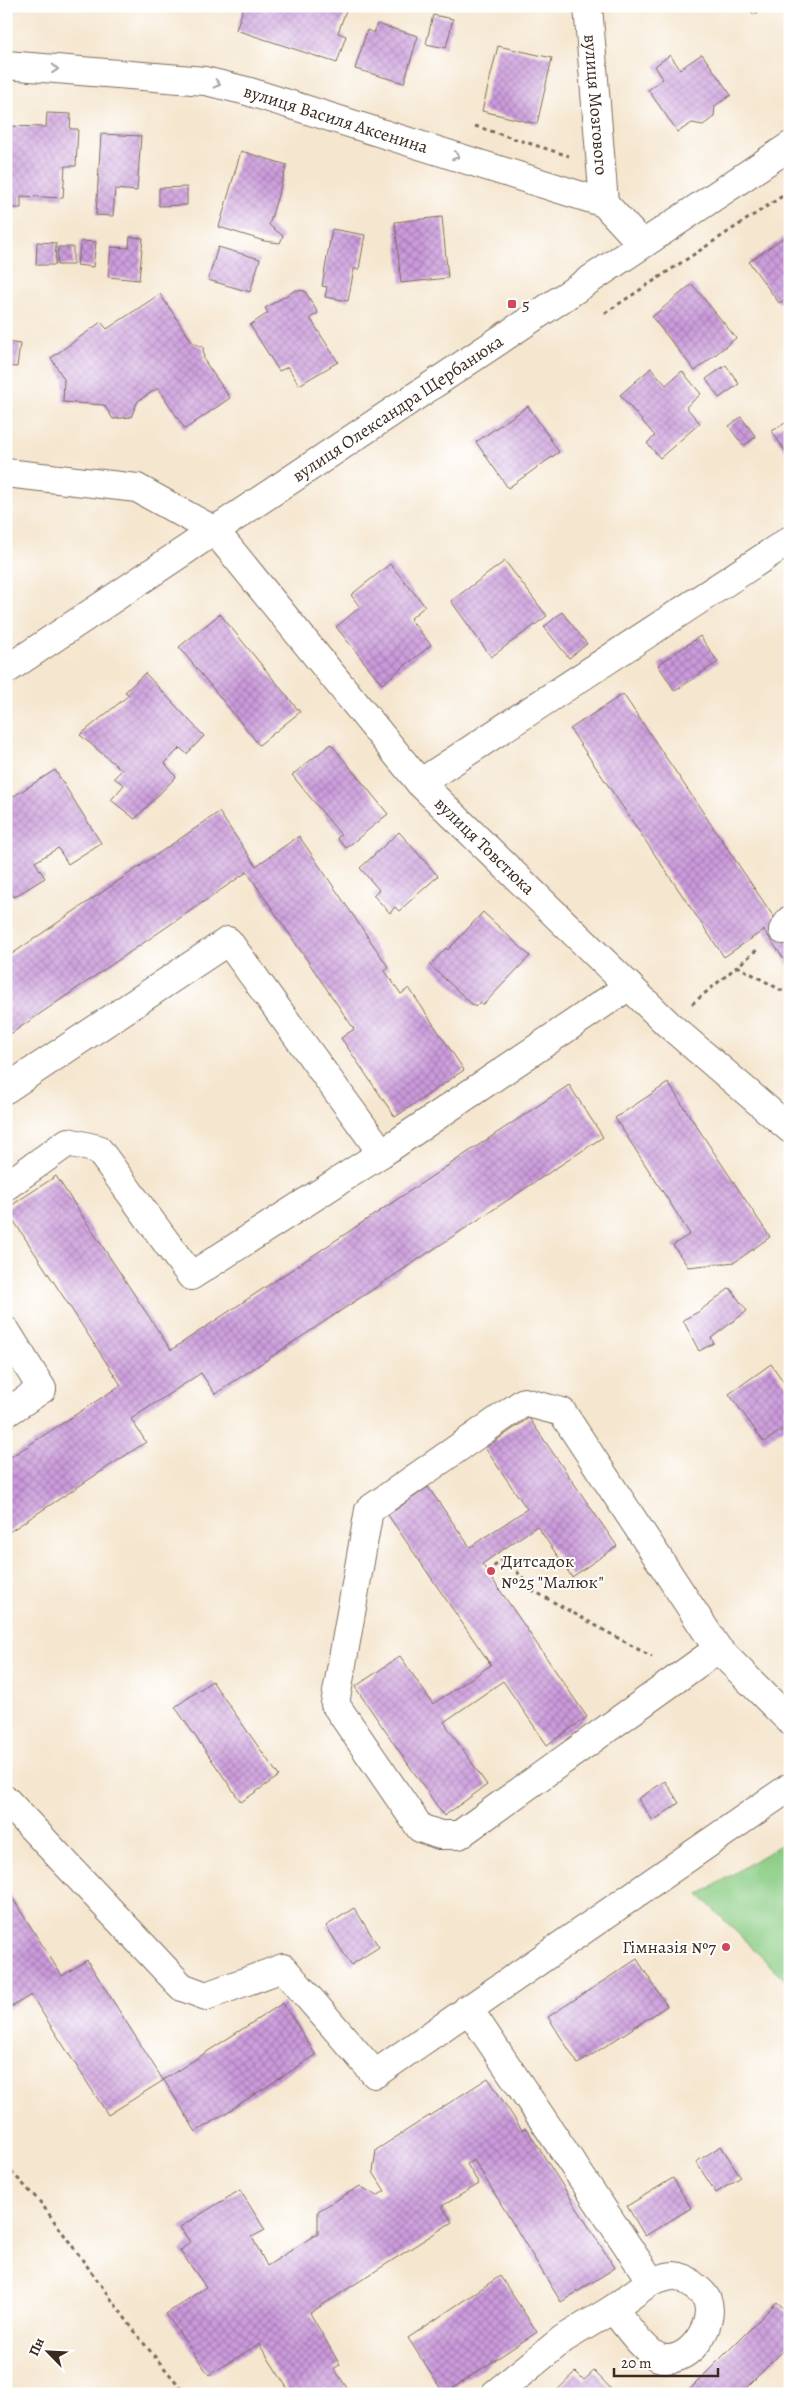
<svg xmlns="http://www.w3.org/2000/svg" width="796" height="2400" font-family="Alegreya,serif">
<defs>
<pattern id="building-cross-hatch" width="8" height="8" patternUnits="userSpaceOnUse" patternTransform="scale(1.25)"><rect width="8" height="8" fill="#cb9adc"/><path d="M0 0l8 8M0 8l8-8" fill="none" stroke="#a67eb2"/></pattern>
</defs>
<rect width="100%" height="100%" fill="#fff"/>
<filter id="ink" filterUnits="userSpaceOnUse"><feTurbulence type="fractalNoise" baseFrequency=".02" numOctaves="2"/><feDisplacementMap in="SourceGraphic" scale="10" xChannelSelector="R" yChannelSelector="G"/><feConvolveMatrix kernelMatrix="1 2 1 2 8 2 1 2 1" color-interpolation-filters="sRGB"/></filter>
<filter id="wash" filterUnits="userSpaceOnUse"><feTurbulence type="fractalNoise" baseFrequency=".0096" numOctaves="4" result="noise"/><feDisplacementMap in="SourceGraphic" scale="20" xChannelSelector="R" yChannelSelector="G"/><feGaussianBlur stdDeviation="1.12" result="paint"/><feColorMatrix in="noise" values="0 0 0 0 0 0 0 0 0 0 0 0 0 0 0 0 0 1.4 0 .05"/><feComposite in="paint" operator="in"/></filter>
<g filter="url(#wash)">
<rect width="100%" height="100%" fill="#f5e6cf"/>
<polygon fill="#8cce86" stroke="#647c52" points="790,1839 790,1985 699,1895"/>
<g id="blocks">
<g fill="url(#building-cross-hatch)">
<polygon points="244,6 335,6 346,10 338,33 346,36 337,63 236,30"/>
<polygon points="748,6 766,6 754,15"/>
<polygon points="433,15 453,19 446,48 426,44"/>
<polygon points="377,24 418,36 404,83 355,69 367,30 374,33"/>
<polygon points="498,46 552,58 537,124 482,111"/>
<polygon points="702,54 731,95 715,106 714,117 703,125 692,123 678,132 648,90 663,79 655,66 670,55 680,69"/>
<polygon points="47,113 71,114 70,129 78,129 76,166 65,166 63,198 21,196 21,208 6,208 6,126 46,127"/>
<polygon points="101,134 141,136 137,191 115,189 113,216 96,215"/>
<polygon points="241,151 287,165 269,225 283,236 280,243 264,241 219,227"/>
<polygon points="187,187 187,205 159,206 159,188"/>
<polygon points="442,217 448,278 401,283 395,222"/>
<polygon points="332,229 365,235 359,269 354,269 348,301 325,297 327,287 322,286"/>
<polygon points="790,233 790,308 784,300 779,303 749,262"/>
<polygon points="130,237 143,238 139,280 108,277 111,247 129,248"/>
<polygon points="81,241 96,242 93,267 77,265"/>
<polygon points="37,242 56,243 55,265 36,265"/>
<polygon points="58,247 73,247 73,265 57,265"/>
<polygon points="218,247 260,259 250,292 208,280"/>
<polygon points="692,284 736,338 695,371 652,317"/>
<polygon points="296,290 305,291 318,313 310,318 338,362 299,385 288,367 279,371 250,325 268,313 265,308"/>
<polygon points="160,294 193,343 203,347 204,360 230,398 185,429 158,388 138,401 131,417 113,419 104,405 63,402 64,379 51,358 101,322 107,329"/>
<polygon points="6,342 20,344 17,367 6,366"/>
<polygon points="726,365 739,384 719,398 706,379"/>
<polygon points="651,368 666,385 682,371 701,394 686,407 700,423 660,458 647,443 655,436 620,395"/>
<polygon points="528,406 559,452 508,488 476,442"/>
<polygon points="741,417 756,437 743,446 729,426"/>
<polygon points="790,420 790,458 772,431"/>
<polygon points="505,561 547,616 491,657 451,601"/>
<polygon points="390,564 425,606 410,619 431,645 382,684 336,627 360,607 351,595"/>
<polygon points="562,612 587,644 569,658 544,627"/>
<polygon points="220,614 300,712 259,745 179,647"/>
<polygon points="700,636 718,662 675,691 658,665"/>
<polygon points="145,673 204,736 187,754 180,748 165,763 176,777 135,819 111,800 124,785 114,778 122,770 80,735 129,695 125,692"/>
<polygon points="623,694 788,938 790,937 790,968 764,930 724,957 570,729"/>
<polygon points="331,744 388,814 346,848 337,838 341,835 292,775"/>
<polygon points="55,770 101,843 68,864 58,848 35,862 45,878 14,897 6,886 6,801"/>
<polygon points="219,812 256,866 299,836 389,968 385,971 401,994 409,988 464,1070 395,1117 341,1038 354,1029 247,872 6,1037 6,958"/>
<polygon points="399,832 438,876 399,911 395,907 390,913 373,895 379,890 360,868"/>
<polygon points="483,912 530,956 483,1005 480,1002 475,1007 430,965 446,948 448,950"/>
<polygon points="668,1083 770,1237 735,1262 688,1267 673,1245 690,1234 615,1118"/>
<polygon points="569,1085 603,1137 215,1394 201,1373 131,1419 146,1442 6,1534 6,1460 121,1385 6,1209 56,1176 171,1350"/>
<polygon points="730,1288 747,1311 711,1338 714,1343 699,1351 683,1320 698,1312"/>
<polygon points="771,1364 790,1391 790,1424 764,1442 729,1394"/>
<polygon points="529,1418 617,1546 572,1577 537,1526 482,1564 587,1717 547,1745 503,1681 444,1722 487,1785 444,1816 355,1687 400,1656 433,1704 491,1665 388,1515 428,1487 470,1547 527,1509 485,1448"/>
<polygon points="212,1681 279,1776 241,1802 175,1707"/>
<polygon points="665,1781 679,1803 653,1821 638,1799"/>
<polygon points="6,1888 62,1976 87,1960 163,2080 283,2003 316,2055 196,2132 164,2080 108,2115 31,1995 8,2009 6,2007"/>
<polygon points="354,1908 379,1947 351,1965 326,1926"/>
<polygon points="637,1959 667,2006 578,2064 548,2017"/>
<polygon points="488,2078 522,2130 526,2128 615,2268 561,2302 474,2160 467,2164 479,2184 442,2206 452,2222 310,2313 340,2365 334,2368 351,2394 291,2394 259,2344 209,2375 166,2314 206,2287 180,2251 190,2242 180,2227 240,2190 265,2230 252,2237 267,2266 318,2233 318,2211 360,2186 377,2196 385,2191 373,2172 376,2150"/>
<polygon points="721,2146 741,2177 716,2193 696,2162"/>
<polygon points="673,2178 691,2208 645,2236 627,2206"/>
<polygon points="500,2276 537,2332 444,2394 408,2338"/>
<polygon points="777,2302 790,2314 790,2344 740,2394 685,2394"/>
<polygon points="594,2371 616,2394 553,2394 576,2372 584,2380"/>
</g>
</g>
</g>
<g filter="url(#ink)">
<use href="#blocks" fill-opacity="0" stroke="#7c6c5c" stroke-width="1"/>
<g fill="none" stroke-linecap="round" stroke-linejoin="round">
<g stroke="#7c6c5c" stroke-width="30">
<g id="minor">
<path id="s1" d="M588 6 604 203"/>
<path id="s2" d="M6 65 205 81 247 91 604 203 642 244"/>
<path id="s3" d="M6 473 137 488 215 531 420 783 668 1024 790 1129"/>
<path id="s4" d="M6 670 790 146"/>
<polyline points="420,783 790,540"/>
<polyline points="783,930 790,920"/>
<polyline points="6,1089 228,941 382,1153"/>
<polyline points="6,1186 68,1142 98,1149 191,1276 382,1153 629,986"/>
<polyline points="6,1331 42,1389 6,1413"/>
<polyline points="718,1649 459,1835 440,1835 420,1828 335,1704 369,1510 524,1402 562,1412 718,1649 790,1721"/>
<polyline points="6,1800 182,1987 206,1996 283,1968 375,2074 790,1787"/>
<polyline points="468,2008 651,2281 613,2309 563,2339 495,2394"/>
<path d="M613 2309C624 2322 643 2350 658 2357 686 2369 717 2325 707 2300 705 2295 698 2289 694 2286 689 2281 682 2276 674 2276 667 2276 658 2280 651 2281"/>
</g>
</g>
<g stroke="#7c6c5c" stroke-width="3" stroke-dasharray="4 4" stroke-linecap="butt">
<polyline points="475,126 569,156"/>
<polyline points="605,313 790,191"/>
<polyline points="737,966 790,995"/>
<polyline points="692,1004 758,949"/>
<polyline points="487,1571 506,1558 532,1590 652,1657"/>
<polyline points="6,2166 41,2203 141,2340 186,2394"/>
</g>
<use href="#minor" stroke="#fff" stroke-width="28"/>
</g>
<defs><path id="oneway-chevron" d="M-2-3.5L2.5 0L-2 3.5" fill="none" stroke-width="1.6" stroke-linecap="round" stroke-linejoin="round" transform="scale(1.25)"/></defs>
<g stroke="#a79f9a">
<use href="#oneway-chevron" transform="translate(55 69) rotate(4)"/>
<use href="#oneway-chevron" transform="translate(217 84) rotate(14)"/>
<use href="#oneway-chevron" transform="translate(456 156) rotate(18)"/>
</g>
</g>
<g fill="#d1495b" stroke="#fff" stroke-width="2">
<rect x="507" y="299" width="10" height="10" rx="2.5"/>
<circle cx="491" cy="1571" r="5"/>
<circle cx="726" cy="1947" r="5"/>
</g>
<g text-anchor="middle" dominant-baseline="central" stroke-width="4" stroke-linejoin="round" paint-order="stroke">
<g font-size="18" fill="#3b2a1e" stroke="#fff">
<text stroke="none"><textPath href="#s1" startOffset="99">вулиця Мозгового</textPath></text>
<text stroke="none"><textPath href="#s2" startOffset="336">вулиця Василя Аксенина</textPath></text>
<text stroke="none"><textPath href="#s4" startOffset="471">вулиця Олександра Щербанюка</textPath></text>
<text stroke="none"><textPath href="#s3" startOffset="636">вулиця Товстюка</textPath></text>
</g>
<g font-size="18" fill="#3b2a1e" stroke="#fff" text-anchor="start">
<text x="522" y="304">5</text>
<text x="501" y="1561">Дитсадок<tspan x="501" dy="21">№25 "Малюк"</tspan></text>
<text x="716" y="1947" text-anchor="end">Гімназія №7</text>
</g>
</g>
<rect width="796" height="2400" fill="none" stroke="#fff" stroke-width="25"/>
<g transform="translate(48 2352) rotate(294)" stroke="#ffffff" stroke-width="4" paint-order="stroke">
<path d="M0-4L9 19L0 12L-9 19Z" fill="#3b2a1e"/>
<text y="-8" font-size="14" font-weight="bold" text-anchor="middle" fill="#3b2a1e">Пн</text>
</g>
<path d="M614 2368v8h104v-8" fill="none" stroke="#3b2a1e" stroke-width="2.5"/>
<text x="621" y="2368" font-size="15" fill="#3b2a1e" stroke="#ffffff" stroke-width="4" paint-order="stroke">20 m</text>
</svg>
